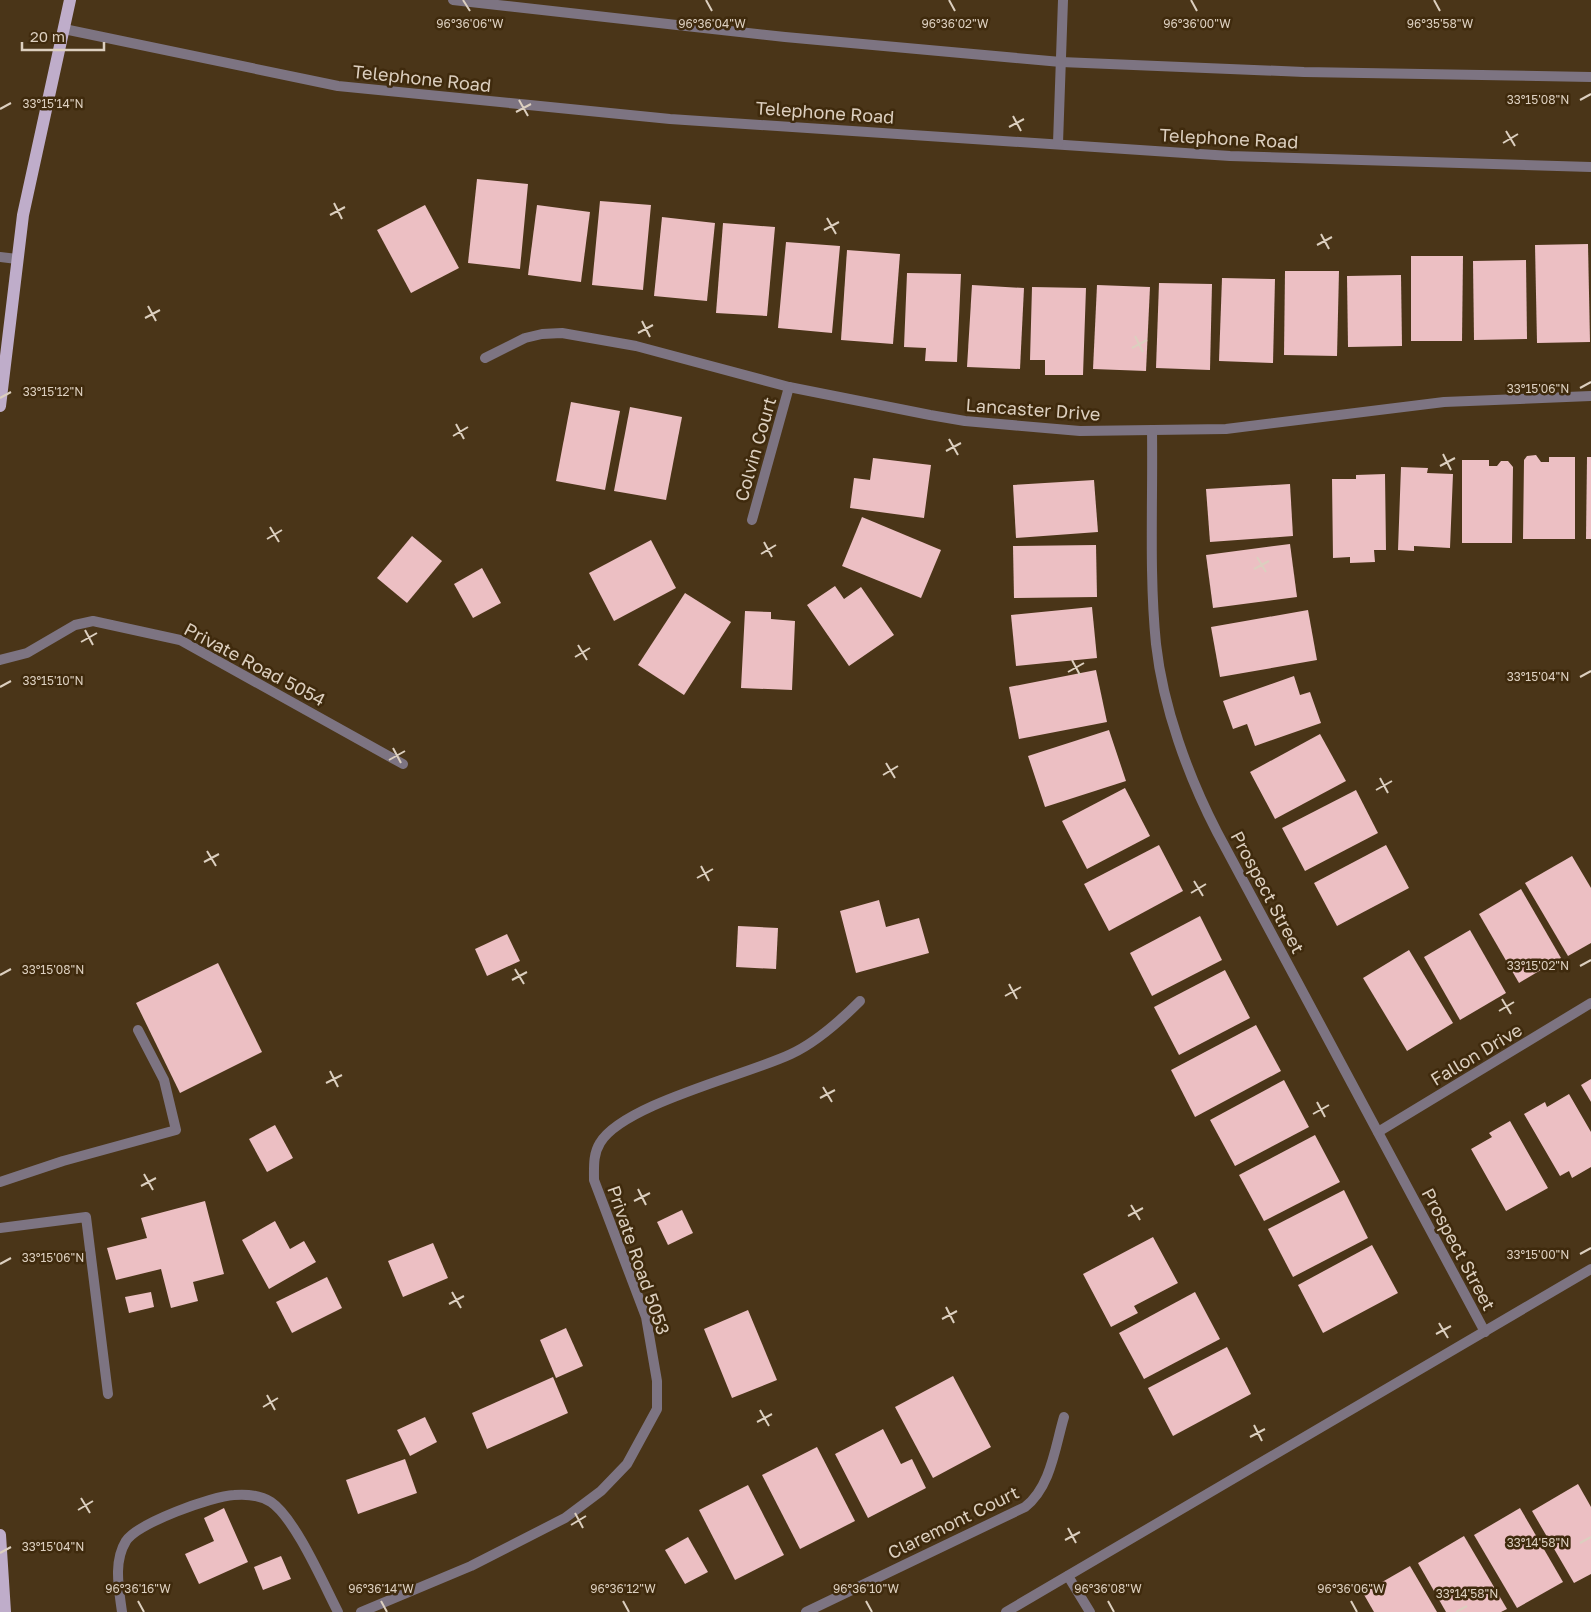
<svg xmlns="http://www.w3.org/2000/svg" width="1591" height="1612" font-family="'Golos Text',sans-serif">
<rect width="100%" height="100%" fill="#4a3518"/>
<g fill="#ecbfc3">
<polygon points="477,179 528,184 520,269 468,263"/>
<polygon points="600,201 651,205 643,290 592,285"/>
<polygon points="425,205 459,268 411,293 377,230"/>
<polygon points="537,205 590,212 581,282 528,275"/>
<polygon points="662,217 715,223 707,301 654,296"/>
<polygon points="723,223 775,227 767,316 716,313"/>
<polygon points="786,242 840,246 832,333 778,328"/>
<polygon points="1588,244 1590,342 1537,343 1535,245"/>
<polygon points="847,250 900,254 893,344 841,340"/>
<polygon points="1411,256 1463,256 1462,341 1411,341"/>
<polygon points="1526,260 1527,339 1474,340 1473,261"/>
<polygon points="1285,271 1339,271 1337,356 1284,355"/>
<polygon points="907,273 961,274 957,362 925,361 926,348 904,347"/>
<polygon points="1401,275 1402,346 1348,347 1347,276"/>
<polygon points="1222,278 1275,279 1273,363 1219,361"/>
<polygon points="1159,283 1212,284 1210,370 1156,368"/>
<polygon points="972,285 1024,288 1020,369 967,367"/>
<polygon points="1097,285 1150,287 1146,371 1093,369"/>
<polygon points="1032,287 1086,288 1083,375 1045,375 1045,360 1030,360"/>
<polygon points="571,402 620,411 605,490 556,481"/>
<polygon points="630,407 682,417 666,500 614,491"/>
<polygon points="1536,455 1541,462 1549,462 1549,457 1575,457 1575,539 1523,539 1524,460 1527,456"/>
<polygon points="1587,457 1591,457 1591,539 1586,539"/>
<polygon points="873,458 931,465 924,518 850,508 854,478 870,480"/>
<polygon points="1462,460 1489,460 1489,466 1497,466 1501,461 1508,461 1513,467 1512,543 1462,543"/>
<polygon points="1401,467 1428,468 1427,473 1453,474 1450,548 1414,546 1414,551 1398,550"/>
<polygon points="1385,474 1386,550 1374,550 1375,562 1350,563 1350,557 1333,558 1332,479 1356,479 1356,475"/>
<polygon points="1094,480 1098,532 1016,538 1013,485"/>
<polygon points="1290,484 1293,536 1210,542 1206,489"/>
<polygon points="862,517 941,550 921,598 842,566"/>
<polygon points="412,536 442,561 407,603 377,578"/>
<polygon points="651,540 676,588 614,621 589,573"/>
<polygon points="1290,544 1297,597 1213,608 1206,555"/>
<polygon points="1096,545 1097,597 1014,598 1013,546"/>
<polygon points="482,568 501,603 473,618 454,584"/>
<polygon points="835,586 844,599 861,587 894,635 849,666 807,605"/>
<polygon points="685,593 731,622 684,695 638,665"/>
<polygon points="1092,607 1097,658 1016,666 1011,615"/>
<polygon points="1308,610 1317,660 1220,677 1211,627"/>
<polygon points="745,611 771,612 771,619 795,621 792,690 741,688"/>
<polygon points="1096,670 1107,722 1019,739 1009,687"/>
<polygon points="1294,676 1300,695 1310,692 1321,723 1255,746 1247,724 1233,729 1223,701"/>
<polygon points="1109,730 1126,781 1045,807 1028,756"/>
<polygon points="1320,734 1346,781 1275,819 1250,772"/>
<polygon points="1125,788 1150,836 1087,869 1062,821"/>
<polygon points="1356,790 1378,833 1305,871 1282,828"/>
<polygon points="1159,845 1183,891 1109,931 1084,884"/>
<polygon points="1386,845 1409,888 1337,926 1314,883"/>
<polygon points="1572,856 1591,888 1591,943 1568,956 1525,883"/>
<polygon points="1521,889 1561,958 1519,983 1479,914"/>
<polygon points="879,900 886,927 919,918 929,953 856,973 840,911"/>
<polygon points="1200,916 1222,960 1152,996 1130,953"/>
<polygon points="738,926 778,928 776,969 736,967"/>
<polygon points="1470,930 1506,993 1460,1020 1424,957"/>
<polygon points="507,934 520,961 487,976 475,949"/>
<polygon points="1409,950 1453,1023 1407,1051 1363,978"/>
<polygon points="218,963 262,1052 180,1093 136,1003"/>
<polygon points="1225,970 1250,1018 1179,1055 1154,1007"/>
<polygon points="1256,1025 1281,1071 1195,1117 1171,1070"/>
<polygon points="1591,1079 1591,1102 1581,1085"/>
<polygon points="1284,1080 1309,1127 1235,1166 1210,1120"/>
<polygon points="1569,1094 1591,1132 1591,1167 1572,1178 1569,1171 1560,1176 1524,1114 1545,1102 1547,1107"/>
<polygon points="1510,1121 1548,1188 1506,1211 1471,1149 1492,1137 1489,1133"/>
<polygon points="275,1125 293,1158 267,1172 249,1139"/>
<polygon points="1315,1135 1340,1182 1264,1221 1239,1175"/>
<polygon points="1344,1190 1368,1238 1293,1277 1268,1229"/>
<polygon points="205,1201 224,1274 193,1282 198,1301 171,1308 161,1269 116,1280 107,1248 147,1238 141,1218"/>
<polygon points="682,1210 693,1233 668,1245 657,1222"/>
<polygon points="275,1221 290,1249 304,1241 316,1262 269,1289 242,1240"/>
<polygon points="1153,1237 1178,1283 1134,1306 1138,1313 1111,1327 1083,1274"/>
<polygon points="433,1243 448,1278 403,1297 388,1261"/>
<polygon points="1372,1245 1398,1293 1323,1333 1298,1285"/>
<polygon points="327,1277 342,1308 292,1333 276,1302"/>
<polygon points="151,1292 154,1307 129,1313 125,1297"/>
<polygon points="1195,1292 1220,1339 1144,1379 1119,1333"/>
<polygon points="748,1310 777,1380 732,1398 704,1329"/>
<polygon points="566,1328 583,1366 556,1378 540,1340"/>
<polygon points="1227,1347 1251,1394 1173,1436 1148,1388"/>
<polygon points="953,1376 991,1447 933,1478 895,1407"/>
<polygon points="553,1377 568,1413 487,1449 472,1413"/>
<polygon points="425,1417 437,1442 410,1456 397,1430"/>
<polygon points="883,1429 901,1464 912,1459 926,1488 868,1518 835,1454"/>
<polygon points="817,1447 855,1521 800,1549 762,1475"/>
<polygon points="405,1459 417,1493 358,1514 346,1480"/>
<polygon points="1578,1484 1591,1507 1591,1574 1574,1583 1532,1511"/>
<polygon points="748,1485 784,1555 735,1580 699,1510"/>
<polygon points="224,1508 248,1562 199,1584 185,1554 214,1541 204,1518"/>
<polygon points="1520,1508 1563,1582 1517,1608 1474,1535"/>
<polygon points="1464,1536 1507,1609 1501,1612 1446,1612 1418,1563"/>
<polygon points="688,1537 708,1572 685,1584 665,1550"/>
<polygon points="281,1556 291,1579 263,1590 254,1567"/>
<polygon points="1410,1566 1437,1612 1374,1612 1363,1593"/>
</g>
<g fill="none" stroke-linecap="round" stroke-linejoin="round">
<g stroke="#7d7482" stroke-width="10">
<polyline points="0,257 17,259"/>
<polyline points="0,660 27,653 75,625 93,621 180,640 403,764"/>
<polyline points="0,1182 63,1161 176,1130 164,1080 138,1030"/>
<polyline points="0,1228 86,1217 108,1394"/>
<path d="M122 1612C119 1589 113 1562 126 1541 138 1523 212 1496 234 1495 246 1494 260 1495 271 1502 295 1518 324 1585 338 1612"/>
</g>
<g stroke="#7d7482" stroke-width="10">
<polyline points="453,0 785,37 1061,62 1304,72 1591,77"/>
<polyline points="64,29 338,86 670,119 1230,156 1591,167"/>
<polyline points="1058,143 1063,0"/>
<polyline points="485,358 525,338 542,334 562,333 636,346 789,387 930,415 965,421 1080,431 1226,429 1444,402 1591,396"/>
<path d="M1152 430C1153 501 1149 574 1156 644 1163 707 1188 776 1217 832L1485 1332"/>
<polyline points="752,520 789,387"/>
<polyline points="1378,1132 1591,1003"/>
<polyline points="1068,1576 1090,1612"/>
<path d="M361 1612 471 1566 565 1518 601 1491 627 1464 657 1409V1381L646 1317 594 1180C594 1167 593 1154 600 1143 623 1104 747 1075 791 1054 817 1042 840 1021 860 1001"/>
<path d="M806 1612 1025 1507C1051 1487 1055 1447 1064 1417"/>
<polyline points="1006,1612 1591,1269"/>
</g>
<g stroke="#bfadca" stroke-width="12">
<polyline points="0,406 23,215 70,0"/>
<polyline points="0,1535 5,1612"/>
</g>
</g>
<path fill="none" stroke="#dccfbf" stroke-width="2" d="M463 0 470 11M706 0 712 11M949 0 955 11M1191 0 1197 11M1434 0 1440 11M519 100 528 116M1580 100 1591 94M0 109 11 103M516 112 531 104M1013 116 1021 131M1009 127 1024 119M1506 131 1515 146M1503 143 1518 134M334 203 342 219M330 215 345 207M827 218 836 234M824 230 839 222M1321 234 1329 249M1317 245 1332 237M148 306 156 321M145 318 160 310M642 321 650 337M638 333 653 325M1135 336 1143 352M1132 348 1147 340M1580 388 1591 382M0 398 11 392M456 424 464 439M453 436 468 427M949 439 958 455M946 451 961 443M1443 454 1451 470M1440 466 1455 458M270 527 279 542M267 539 282 530M764 542 772 557M761 554 776 545M1257 557 1266 572M1254 569 1269 561M85 630 93 645M81 642 97 633M578 645 587 660M575 657 590 648M1072 660 1080 675M1068 672 1084 663M1580 677 1591 671M0 687 11 681M393 748 401 763M389 760 405 751M886 763 895 778M883 775 898 766M1380 778 1388 793M1376 790 1392 781M207 851 216 866M204 862 219 854M701 866 709 881M697 878 713 869M1194 881 1203 896M1191 893 1206 884M1580 966 1591 960M515 969 524 984M0 975 11 969M512 980 527 972M1009 984 1017 999M1005 996 1021 987M1502 999 1511 1014M1499 1011 1514 1002M330 1071 338 1087M326 1083 342 1075M823 1087 832 1102M820 1098 835 1090M1317 1102 1325 1117M1313 1114 1329 1105M144 1174 153 1190M141 1186 156 1178M638 1189 646 1205M634 1201 650 1193M1131 1205 1140 1220M1128 1216 1143 1208M1580 1254 1591 1248M0 1264 11 1258M452 1292 461 1308M449 1304 464 1296M946 1307 954 1323M942 1319 957 1311M1439 1323 1448 1338M1436 1334 1451 1326M267 1395 275 1410M263 1407 278 1398M760 1410 769 1426M757 1422 772 1414M1254 1425 1262 1441M1250 1437 1265 1429M81 1498 90 1513M78 1510 93 1501M575 1513 583 1528M571 1525 586 1516M1068 1528 1076 1543M1065 1540 1080 1532M1580 1543 1591 1537M0 1553 11 1547M138 1601 144 1612M381 1601 387 1612M623 1601 629 1612M866 1601 872 1612M1108 1601 1114 1612M1351 1601 1357 1612M1456 1612 1467 1606"/>
<g text-anchor="middle" dominant-baseline="central" stroke-width="5" stroke-linejoin="round" paint-order="stroke">
<g font-size="18" fill="#dccfbf" stroke="#3f2a0d">
<text transform="translate(422 78) rotate(6)">Telephone Road</text>
<text transform="translate(825 112) rotate(4)">Telephone Road</text>
<text transform="translate(1229 138) rotate(3)">Telephone Road</text>
<text transform="translate(1033 409) rotate(4)">Lancaster Drive</text>
<text transform="translate(755 449) rotate(-74)">Colvin Court</text>
<text transform="translate(255 664) rotate(28)">Private Road 5054</text>
<text transform="translate(1268 892) rotate(62)">Prospect Street</text>
<text transform="translate(1476 1054) rotate(-31)">Fallon Drive</text>
<text transform="translate(1459 1249) rotate(62)">Prospect Street</text>
<text transform="translate(639 1260) rotate(71)">Private Road 5053</text>
<text transform="translate(953 1522) rotate(-26)">Claremont Court</text>
</g>
</g>
<g font-size="12" text-anchor="middle" fill="#dccfbf" stroke="#3f2a0d" stroke-width="5" stroke-linejoin="round" paint-order="stroke">
<text x="470" y="28">96°36'06"W</text>
<text x="712" y="28">96°36'04"W</text>
<text x="955" y="28">96°36'02"W</text>
<text x="1197" y="28">96°36'00"W</text>
<text x="1440" y="28">96°35'58"W</text>
<text x="1538" y="104">33°15'08"N</text>
<text x="53" y="108">33°15'14"N</text>
<text x="1538" y="393">33°15'06"N</text>
<text x="53" y="396">33°15'12"N</text>
<text x="1538" y="681">33°15'04"N</text>
<text x="53" y="685">33°15'10"N</text>
<text x="1538" y="970">33°15'02"N</text>
<text x="53" y="974">33°15'08"N</text>
<text x="1538" y="1259">33°15'00"N</text>
<text x="53" y="1262">33°15'06"N</text>
<text x="1538" y="1547">33°14'58"N</text>
<text x="53" y="1551">33°15'04"N</text>
<text x="138" y="1593">96°36'16"W</text>
<text x="381" y="1593">96°36'14"W</text>
<text x="623" y="1593">96°36'12"W</text>
<text x="866" y="1593">96°36'10"W</text>
<text x="1108" y="1593">96°36'08"W</text>
<text x="1351" y="1593">96°36'06"W</text>
<text x="1467" y="1598">33°14'58"N</text>
</g>
<path d="M22 42v8h82v-8" fill="none" stroke="#dccfbf" stroke-width="2.5"/>
<text x="30" y="42" font-size="15" fill="#dccfbf" stroke="#3f2a0d" stroke-width="4" paint-order="stroke">20 m</text>
</svg>
